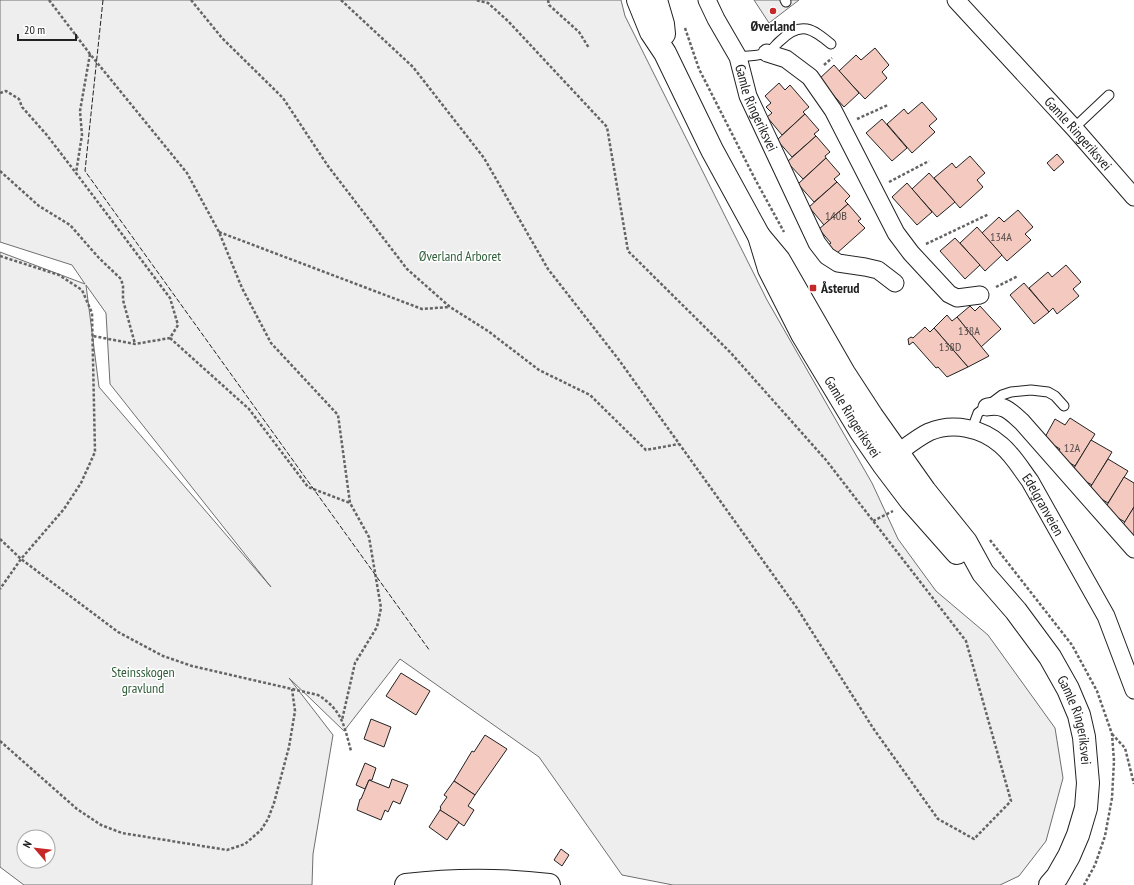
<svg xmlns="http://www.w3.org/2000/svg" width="1134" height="885" font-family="'PT Sans Narrow',sans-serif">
<rect width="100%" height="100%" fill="#fff"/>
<path fill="#eee" stroke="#6f6f6f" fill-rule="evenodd" d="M0 0H621L625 16 767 300 872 483 898 539 936 591 988 635 1055 728 1063 778 1046 841 1019 876 1000 885H673L622 875 539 757 400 659 344 731 289 678 333 735 313 854 312 885H24L0 867V252L85 284 72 265 0 242ZM86 285 106 313 110 384 271 587 99 387ZM24 837H48V861H24Z"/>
<polygon fill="#ededed" stroke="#6f6f6f" points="754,0 799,0 769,23"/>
<g fill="#f3c9c0" stroke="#222">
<polygon points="875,48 889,65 882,72 887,78 865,99 839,71 856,55 861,60"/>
<polygon points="834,65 859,93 844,107 819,79"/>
<polygon points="779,83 785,90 790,85 809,107 803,112 805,114 782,135 767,117 772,113 766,107 771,103 765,96"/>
<polygon points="922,102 937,119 929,126 935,132 912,153 887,124 904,109 908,114"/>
<polygon points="805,114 819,130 814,134 816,136 792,157 777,140"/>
<polygon points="882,119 907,148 892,161 866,133"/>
<polygon points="816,136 830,152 825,156 826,158 803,179 787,162"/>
<polygon points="1057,154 1064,162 1054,171 1047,163"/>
<polygon points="970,156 985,173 977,180 983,187 960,208 934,178 952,163 956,168"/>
<polygon points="826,158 840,174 834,179 837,182 814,202 798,184"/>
<polygon points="929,173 955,202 937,217 912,189"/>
<polygon points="837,182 850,196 845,201 848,204 824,225 809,207"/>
<polygon points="907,183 932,212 917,225 892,197"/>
<polygon points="848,204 861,219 858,221 865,228 836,254 828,245 831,243 819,229"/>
<polygon points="1018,210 1033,227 1025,234 1031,240 1007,261 982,233 999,217 1004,222"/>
<polygon points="977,227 1002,255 985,271 960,243"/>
<polygon points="955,238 980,265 965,279 940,251"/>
<polygon points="1066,265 1081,282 1073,289 1079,296 1057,314 1053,308 1049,312 1029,288 1048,272 1052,277"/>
<polygon points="1024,283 1049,312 1034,324 1010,295"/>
<polygon points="970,306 975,311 980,306 1001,329 981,347 957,317"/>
<polygon points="947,315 952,321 957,317 989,356 968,367 934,328"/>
<polygon points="925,327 930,332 934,328 968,367 947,377 938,367 936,368 913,342 909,345 908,339 911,337 913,338"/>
<polygon points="1070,418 1095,434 1075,466 1056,455 1060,449 1044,439 1055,419 1065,425"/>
<polygon points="1091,440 1112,452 1092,485 1071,473"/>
<polygon points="1108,459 1128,471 1108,503 1088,491"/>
<polygon points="1124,477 1134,483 1134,507 1125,522 1104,510"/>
<polygon points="1134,507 1134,536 1121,528"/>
<polygon points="401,673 430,691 416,715 386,696"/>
<polygon points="371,719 391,727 384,747 364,739"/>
<polygon points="485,735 507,749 475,795 454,781 472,751 474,752"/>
<polygon points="365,763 376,768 372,780 369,780 365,789 356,785"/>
<polygon points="392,779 408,785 400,804 393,801 388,812 385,810 381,820 357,810 360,799 361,799 369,780 389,788"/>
<polygon points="454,781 475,795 468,806 474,810 464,826 440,810 441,808 440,807 447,797 444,795"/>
<polygon points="440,810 459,822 447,840 429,827"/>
<polygon points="561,849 569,855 562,866 554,860"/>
</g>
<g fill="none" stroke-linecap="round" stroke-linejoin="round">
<g stroke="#222" stroke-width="11">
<g id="service">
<polyline points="785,0 786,2"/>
<path d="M738 57C746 56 758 56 766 53 771 52 776 44 780 41 801 20 813 29 831 44"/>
<polyline points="1074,128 1109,95"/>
<polyline points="972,429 978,413 1002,395 1011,392 1031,390 1048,392 1055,396 1064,406"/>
</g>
</g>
<g stroke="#222" stroke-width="19">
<g id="minor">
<path id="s1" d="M707 0 716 19 738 57 748 96 817 243 827 256 838 263 865 267 878 270 895 283"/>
<path id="s2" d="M956 0 1074 128 1134 197"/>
<polyline points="767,53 786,59 810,77 833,110 896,233 911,253 949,294 957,298 980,295"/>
<path d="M987 407C1004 404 1010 411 1022 422L1134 549"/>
<path id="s3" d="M888 460C900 452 916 438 929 432 953 422 982 428 1001 445 1013 455 1021 469 1030 481L1106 616 1134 690"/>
</g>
</g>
<g stroke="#222" stroke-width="24">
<g id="primary">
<path id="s4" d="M638 0 651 32 665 53 712 150 759 236 769 269 802 334 861 432 883 464 911 501 957 553"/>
<polyline points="656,0 663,24 664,34"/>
<path id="s5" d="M759 236 779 260 844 373 872 416 925 491 966 542 983 573 1016 611 1050 657 1068 689 1079 715 1084 737 1088 783 1086 808 1078 835 1069 856 1057 877 1050 885"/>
<path d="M406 885C456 879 499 879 549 885"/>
</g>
</g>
<g stroke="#646464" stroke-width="2.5" stroke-dasharray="3 2" stroke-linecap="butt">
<polyline points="49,0 90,54 187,173 219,232 242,288 271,343 338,415 350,503 369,537 381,608 377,627 355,663 342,720"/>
<polyline points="191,0 222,38 283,98 328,166 407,269 450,307 488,331 539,370 590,395 646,450 679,444"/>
<polyline points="341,0 413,67 484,158 548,269 619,360 797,608 873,728 938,819 974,839 1011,801 966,641 826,460 730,352 628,251 607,127 508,21 488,3 476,0"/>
<polyline points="548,0 549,5 579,32 589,48"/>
<polyline points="685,28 699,69 755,179 784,232"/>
<polyline points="90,54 80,111 82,135 76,173 170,298 178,325 170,338 135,344 93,336"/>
<polyline points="824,65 832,58"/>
<polyline points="0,93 6,91 19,99 22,107 46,134 76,173"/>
<polyline points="857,119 888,105"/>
<polyline points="0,171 39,206 70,225 99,258 121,279 123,286 123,300 135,344"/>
<polyline points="889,182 929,161"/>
<polyline points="219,232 422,309 450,307"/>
<polyline points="926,244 989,214"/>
<polyline points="0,256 59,275 82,290 92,313 95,452 81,483 64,509 21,559 0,589"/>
<polyline points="996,287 1018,276"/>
<polyline points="170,338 249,409 308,487 350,503"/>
<polyline points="873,521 893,511"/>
<path d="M0 539 21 559 118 632 163 656 192 666 318 695C342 710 344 725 351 751"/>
<polyline points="990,540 1072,645 1097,691 1112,734 1114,761 1112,798 1105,836 1095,865 1084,885"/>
<polyline points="1112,734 1125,748 1134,784"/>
<polyline points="0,741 77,809 101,825 122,833 227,850 245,844 261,830 268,819 274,803 289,747 295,711 292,689"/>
</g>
<use href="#service" stroke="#fff" stroke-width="9"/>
<use href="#minor" stroke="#fff" stroke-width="17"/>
<use href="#primary" stroke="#fff" stroke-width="22"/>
<polyline stroke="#222" stroke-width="1" stroke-dasharray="5 2" stroke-linecap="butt" points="103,0 85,171 430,651"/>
</g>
<g fill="#c62828" stroke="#fff" stroke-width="1.5">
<circle cx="773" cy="11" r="4"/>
<rect x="809" y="284" width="8" height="8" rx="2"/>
</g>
<g text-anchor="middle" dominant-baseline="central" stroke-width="3" stroke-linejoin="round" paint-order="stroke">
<g font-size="12" fill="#564c4a">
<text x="836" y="215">140B</text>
<text x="1001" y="236">134A</text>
<text x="969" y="330">138A</text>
<text x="950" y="346">138D</text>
<text x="1072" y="447">12A</text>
</g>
<g font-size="14" font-weight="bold" fill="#222" stroke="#fff">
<text x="773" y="26">Øverland</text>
<text x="821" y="288" text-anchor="start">Åsterud</text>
</g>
<g font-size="14" fill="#222" stroke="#fff">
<text stroke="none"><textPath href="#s1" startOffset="119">Gamle Ringeriksvei</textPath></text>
<text stroke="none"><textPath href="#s2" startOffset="181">Gamle Ringeriksvei</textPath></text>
<text stroke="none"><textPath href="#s4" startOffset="470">Gamle Ringeriksvei</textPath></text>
<text stroke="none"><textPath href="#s3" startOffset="200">Edelgranveien</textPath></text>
<text stroke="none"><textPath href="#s5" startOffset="582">Gamle Ringeriksvei</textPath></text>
</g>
<g font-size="14" fill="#2f5e38" stroke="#fff">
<text x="460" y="256">Øverland Arboret</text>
<text x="143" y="672">Steinsskogen<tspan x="143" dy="16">gravlund</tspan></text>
</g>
</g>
<g transform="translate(36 849) rotate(298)"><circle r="19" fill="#ffffff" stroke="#a7a7a7"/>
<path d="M0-3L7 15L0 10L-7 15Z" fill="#c62828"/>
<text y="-6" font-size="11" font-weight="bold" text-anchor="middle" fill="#222222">N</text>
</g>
<path d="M18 34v6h58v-6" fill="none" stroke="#222222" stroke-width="2"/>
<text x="24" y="34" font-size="12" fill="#222222" stroke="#ffffff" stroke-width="3" paint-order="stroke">20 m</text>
</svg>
